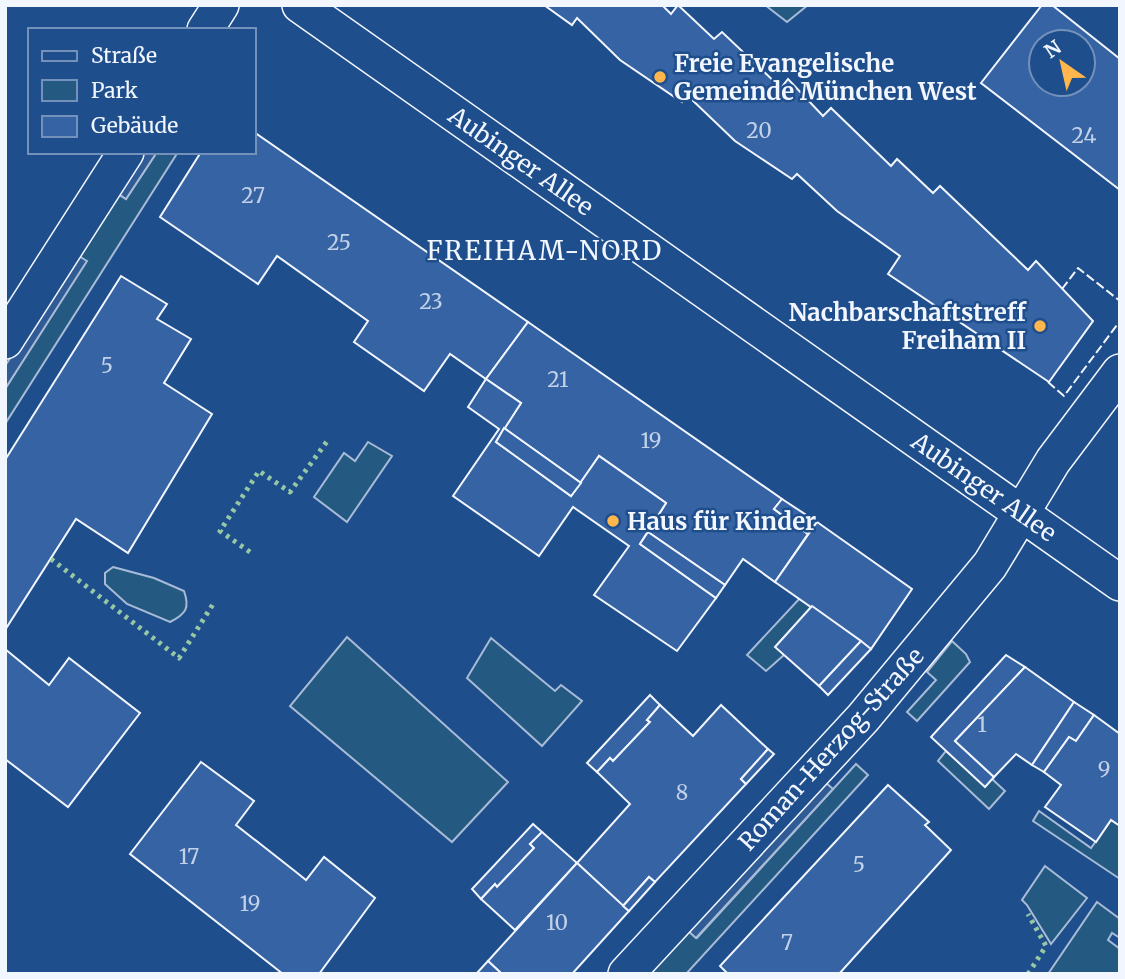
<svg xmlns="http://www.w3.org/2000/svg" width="1125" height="979" font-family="Merriweather,serif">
<rect width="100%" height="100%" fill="#1f4e8c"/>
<g fill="#245a82" stroke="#a8bbd7" stroke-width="2">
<polygon points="765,5 808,5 787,22"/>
<polygon points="157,152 178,152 5,424 5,389 86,261 77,255 116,193 126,199"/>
<polygon points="368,442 392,456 347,522 314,497 344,453 355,461"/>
<path d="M113 567 154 578 184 591C190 608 186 614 170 622L127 604 105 584V573Z"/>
<polygon points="800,598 812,606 776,646 784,655 766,671 747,655"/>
<polygon points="347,637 508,782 452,842 290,706"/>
<polygon points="491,638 555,691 561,685 582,701 542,746 467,678"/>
<polygon points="952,641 966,654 970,662 917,721 907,712 936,680 927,672"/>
<polygon points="946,751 985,786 992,779 1005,791 989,809 938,761"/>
<polygon points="856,764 868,775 686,974 648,974 687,930 697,938"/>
<polygon points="1039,811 1091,848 1111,820 1120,826 1120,879 1033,821"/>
<polygon points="1045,866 1087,898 1051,944 1027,905 1022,900"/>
<polygon points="1097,902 1120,919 1120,938 1112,933 1108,940 1120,949 1120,974 1048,974"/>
</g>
<g fill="#305b95" stroke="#a8bbd7" stroke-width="2">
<polygon points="142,152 157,152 126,199 117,193"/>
<polygon points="77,255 87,261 5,389 5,366"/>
<polygon points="824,781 833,789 696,938 687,930"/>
</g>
<g fill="#3563a3" stroke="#f2f6ff" stroke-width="2" fill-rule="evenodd">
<polygon points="544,5 662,5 671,14 678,5 714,39 722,32 781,88 788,79 823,116 831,108 891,166 897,159 933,193 940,186 1028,270 1036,261 1093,321 1049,382 888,274 900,256 837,211 797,174 792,179 735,141 687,95 682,102 620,60 577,18 572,25"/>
<path d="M1042 5H1052L1120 59V190L981 83ZM1041 42H1083V84H1041Z"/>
<polygon points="254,132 528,322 486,379 450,354 424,391 354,342 368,321 277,256 258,284 160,217 201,152 254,152"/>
<polygon points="121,276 167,304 157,319 191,339 164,383 212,414 128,553 76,519 5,630 5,460"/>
<polygon points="528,322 782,499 774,509 808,534 775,582 743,559 725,585 648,532 666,503 599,456 581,483 504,428 521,403 486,379"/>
<polygon points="486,379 521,403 496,442 571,496 599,456 666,503 640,544 716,598 677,651 594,595 629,546 573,507 539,556 453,496 499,429 468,407"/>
<polygon points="504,428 581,483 571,496 496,442"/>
<polygon points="782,499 817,522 808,534 774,509"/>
<polygon points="817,522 912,589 871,649 775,582"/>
<polygon points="648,532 725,585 716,598 640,544"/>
<polygon points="812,606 861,641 819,686 775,647"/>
<polygon points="861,641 871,649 828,695 819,686"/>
<polygon points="5,649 49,685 69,658 140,713 68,807 5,759"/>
<polygon points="1006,655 1025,667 955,741 994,777 985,787 931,737"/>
<polygon points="1025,667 1074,702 1032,765 1016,754 994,777 955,741"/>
<polygon points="650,695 660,705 647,720 650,722 613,761 610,758 597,772 587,763"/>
<polygon points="1074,702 1094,715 1076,741 1069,737 1044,772 1032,765"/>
<polygon points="660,705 693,736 721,705 768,749 741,779 746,784 655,882 649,877 623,906 577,863 630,804 597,772 610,758 613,761 650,722 647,720"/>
<polygon points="1094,715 1120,734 1120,826 1111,820 1096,842 1045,807 1061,785 1044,772 1069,737 1076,741"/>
<polygon points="768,749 774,754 746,784 741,779"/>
<polygon points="201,762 254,801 236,825 296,872 306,880 324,857 375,898 319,974 283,974 130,854"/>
<polygon points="888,785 929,822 925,825 951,850 839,974 728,974 720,966"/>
<polygon points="533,824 542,832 530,844 534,848 497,887 495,884 481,899 472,889"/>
<polygon points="542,832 577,863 515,930 481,899 495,884 497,887 534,848 530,844"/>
<polygon points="577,863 629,911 572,974 502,974 488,961"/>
<polygon points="649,877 655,882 629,911 623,906"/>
<polygon points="488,961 502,974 476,974"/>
</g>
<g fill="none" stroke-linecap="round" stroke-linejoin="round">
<g stroke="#f2f6ff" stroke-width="38">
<g id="street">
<polyline points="300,5 1120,583"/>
<polyline points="205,30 221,5"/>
<polyline points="5,341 126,152"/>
<polyline points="626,974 863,718 990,565 1053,461 1120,372"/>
</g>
</g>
<use href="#street" stroke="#1f4e8c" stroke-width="35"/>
<g stroke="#97c8a6" stroke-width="5" stroke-dasharray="3.5 5" stroke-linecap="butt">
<polyline points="250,552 220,531 259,471 290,492 328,440"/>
<polyline points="51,559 179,658 215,601"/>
<polyline points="723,973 724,974"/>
<polyline points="1028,974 1046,946 1028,914"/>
</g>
<g stroke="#f2f6ff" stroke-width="2" stroke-dasharray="9 3.5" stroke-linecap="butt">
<polyline points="1062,289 1078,268 1120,301"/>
<polyline points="1048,382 1064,396 1120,321"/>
</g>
</g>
<g fill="#ffb74d" stroke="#1f4e8c" stroke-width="2.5">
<circle cx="660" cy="77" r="7"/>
<circle cx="1040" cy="326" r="7"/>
<circle cx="613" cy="521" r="7"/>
</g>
<g text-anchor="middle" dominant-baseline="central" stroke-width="5" stroke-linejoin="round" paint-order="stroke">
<g font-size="21" fill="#c3d1e8">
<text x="759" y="130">20</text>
<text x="1084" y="135">24</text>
<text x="253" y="195">27</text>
<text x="339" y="242">25</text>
<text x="431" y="301">23</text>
<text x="107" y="365">5</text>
<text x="558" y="379">21</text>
<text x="651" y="440">19</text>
<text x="982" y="724">1</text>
<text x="1104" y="769">9</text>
<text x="682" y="792">8</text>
<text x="189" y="856">17</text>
<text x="859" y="864">5</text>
<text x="250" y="903">19</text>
<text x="557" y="922">10</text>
<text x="787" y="942">7</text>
</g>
<g font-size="24" font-weight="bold" fill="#f2f6ff" stroke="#1f4e8c" text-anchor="start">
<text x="674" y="63">Freie Evangelische<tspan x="674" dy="28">Gemeinde München West</tspan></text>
<text x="1026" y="312" text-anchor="end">Nachbarschaftstreff<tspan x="1026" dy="28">Freiham II</tspan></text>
<text x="627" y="521">Haus für Kinder</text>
</g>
<g font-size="24" fill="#f2f6ff" stroke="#1f4e8c">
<text transform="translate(521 161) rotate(35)">Aubinger Allee</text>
<text transform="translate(984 487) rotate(35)">Aubinger Allee</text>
<text transform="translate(831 749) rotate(-48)">Roman-Herzog-Straße</text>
</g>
<g font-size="26" letter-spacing="2" fill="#f2f6ff" stroke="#1f4e8c">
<text x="545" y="250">FREIHAM-NORD</text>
</g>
</g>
<rect width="1125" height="979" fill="none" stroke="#f2f6ff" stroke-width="14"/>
<rect x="28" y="28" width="228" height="126" fill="#1f4e8c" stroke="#7391ba" stroke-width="2"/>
<rect x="42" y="51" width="35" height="10" fill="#1f4e8c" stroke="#7391ba" stroke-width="2"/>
<text x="91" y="63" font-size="21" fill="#f2f6ff">Straße</text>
<rect x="42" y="80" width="35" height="21" fill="#245a82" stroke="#7391ba" stroke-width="2"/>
<text x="91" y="98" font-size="21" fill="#f2f6ff">Park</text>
<rect x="42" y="116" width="35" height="21" fill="#3563a3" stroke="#7391ba" stroke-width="2"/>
<text x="91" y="133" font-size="21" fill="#f2f6ff">Gebäude</text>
<g transform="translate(1062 63) rotate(326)"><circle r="33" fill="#1f4e8c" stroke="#7391ba" stroke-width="2"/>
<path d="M0-5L12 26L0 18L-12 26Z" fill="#ffb74d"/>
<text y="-10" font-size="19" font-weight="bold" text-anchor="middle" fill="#f2f6ff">N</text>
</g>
</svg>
